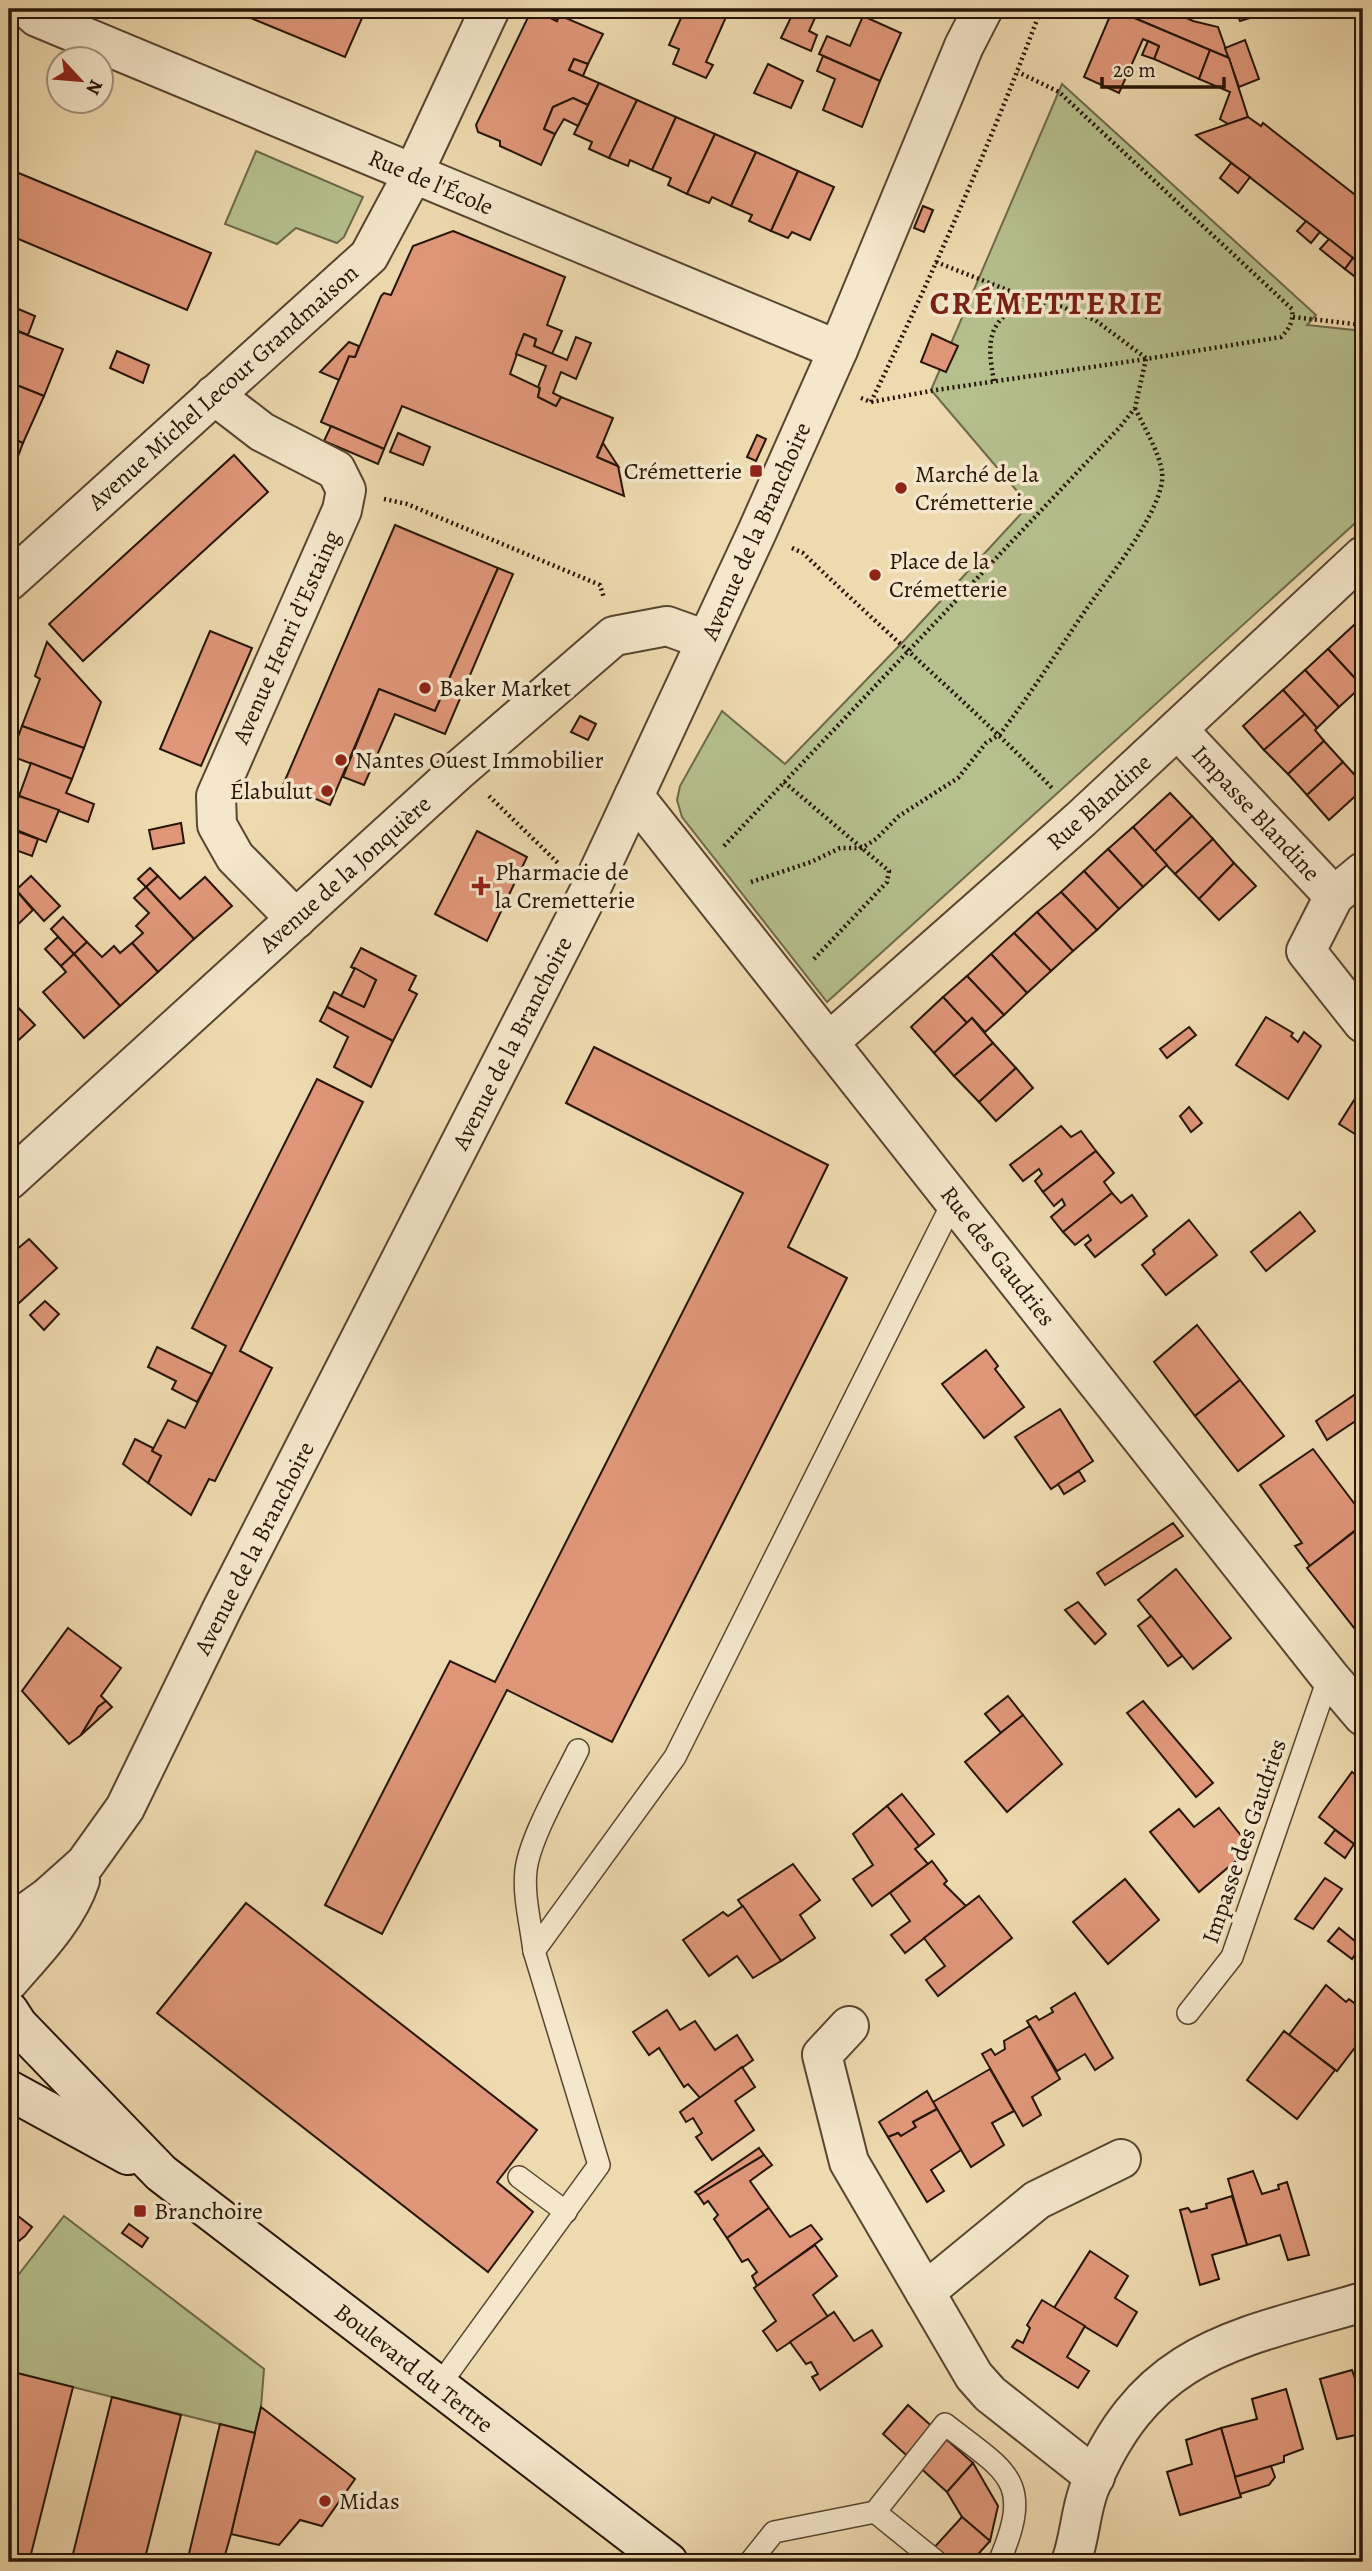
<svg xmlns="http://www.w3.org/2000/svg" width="1372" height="2571" font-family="Alegreya,serif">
<rect width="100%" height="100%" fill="#eedaaf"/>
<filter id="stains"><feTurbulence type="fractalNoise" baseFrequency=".00286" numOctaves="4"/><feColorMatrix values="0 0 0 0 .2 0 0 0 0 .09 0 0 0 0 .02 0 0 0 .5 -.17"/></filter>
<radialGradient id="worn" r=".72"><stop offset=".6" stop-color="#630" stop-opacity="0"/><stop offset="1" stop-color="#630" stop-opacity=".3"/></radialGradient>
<g fill="#b5c08d" stroke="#6e6a4a" stroke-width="2">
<polygon points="1062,84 1316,315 1307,325 1363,331 1363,516 827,1002 682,817 677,800 680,786 722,711 785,764 900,645 1029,505 931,390"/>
<polygon points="256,151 363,197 344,237 337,243 296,228 277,244 225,224"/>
<polygon points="64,2216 264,2369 261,2407 255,2433 9,2371 9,2287"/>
</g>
<g fill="#e09779" stroke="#261506" stroke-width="2">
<polygon points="229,9 366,9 345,57"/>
<polygon points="532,9 557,21 559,15 603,34 588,64 574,59 569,70 599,83 588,105 573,98 553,107 544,129 555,134 541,165 500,146 500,141 478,132 476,125"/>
<polygon points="532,9 545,9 559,15 557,21"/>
<polygon points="685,9 708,9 726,17 706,62 713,65 706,78 673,64 679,49 669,45"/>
<polygon points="795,9 819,9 809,31 817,35 811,51 781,38"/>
<polygon points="1113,9 1175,9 1174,12 1193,21 1218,27 1229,58"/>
<polygon points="1113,9 1210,50 1199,79 1154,59 1159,46 1143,39 1119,93 1084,77"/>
<polygon points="1235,9 1265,9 1266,13 1240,21"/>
<polygon points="863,16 901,33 880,81 819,54 827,36 850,46"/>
<polygon points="1245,40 1259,79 1239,87 1225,48"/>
<polygon points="1148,41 1159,46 1154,59 1142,55"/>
<polygon points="1210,50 1229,58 1248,117 1228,124 1220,119 1230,92 1199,79"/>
<polygon points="823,56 880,81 862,127 823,110 835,79 817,71"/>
<polygon points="574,59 588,64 583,76 569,70"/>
<polygon points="768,64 803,81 791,108 754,93"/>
<polygon points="599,83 637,100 609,158 589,149 592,142 574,134"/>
<polygon points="573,98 588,105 578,126 564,119 555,134 544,129 553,107"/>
<polygon points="637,100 676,117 652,170 630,160 628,166 609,158"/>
<polygon points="676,117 715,134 687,194 668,185 671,178 652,170"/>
<polygon points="1248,117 1261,126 1263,123 1363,201 1363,266 1196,135"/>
<polygon points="715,134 756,152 731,206 712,197 709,203 687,194"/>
<polygon points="756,152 798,171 771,231 749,221 752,215 731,206"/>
<polygon points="1231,163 1250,177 1238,193 1220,178"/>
<polygon points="9,169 211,253 187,310 9,235"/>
<polygon points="798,171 834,187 810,240 792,232 788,238 771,231"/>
<polygon points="923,206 933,210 924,232 914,228"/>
<polygon points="1306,221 1320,232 1311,243 1297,231"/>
<polygon points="453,231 565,277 547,325 562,331 552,354 534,346 536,339 524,334 510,374 540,388 538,397 556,406 561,397 613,418 597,457 618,466 624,496 402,406 384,449 321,422 349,356 355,357 381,296 384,293 391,295 413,246"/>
<polygon points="1329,239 1353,258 1345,269 1320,249"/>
<polygon points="1353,258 1363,266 1363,283 1345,269"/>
<polygon points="9,305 35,316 28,335 9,327"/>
<polygon points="9,328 63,349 44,396 9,382"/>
<polygon points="524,334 536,339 534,346 567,360 576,337 591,343 576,379 561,372 553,393 561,397 556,406 538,397 540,388 538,387 546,366 516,354"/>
<polygon points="932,334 958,346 946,372 921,362"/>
<polygon points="349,342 359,346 355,357 349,356 339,380 320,372"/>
<polygon points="117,351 149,365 143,383 110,368"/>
<polygon points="9,382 44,396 23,443 9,437"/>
<polygon points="331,426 384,449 378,464 324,441"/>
<polygon points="398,433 430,447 423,465 390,452"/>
<polygon points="757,435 766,439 756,461 747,457"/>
<polygon points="9,437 23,443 9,480"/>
<polygon points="603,443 618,466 597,457"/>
<polygon points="234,455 268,492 83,661 49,624"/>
<polygon points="395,525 498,568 435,711 379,689 330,805 283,785"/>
<polygon points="498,568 513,574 445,734 395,714 364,785 343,777 379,689 435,711"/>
<polygon points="1354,625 1363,636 1362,686 1328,649"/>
<polygon points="210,631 252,648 201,766 160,749"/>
<polygon points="47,642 101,702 84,748 22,726 40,679 35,676"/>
<polygon points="1328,649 1362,686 1339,707 1305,670"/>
<polygon points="1305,670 1339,707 1317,728 1283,690"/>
<polygon points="1283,690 1305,714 1264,750 1243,726"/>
<polygon points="1305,714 1317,728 1315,730 1324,741 1288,774 1264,750"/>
<polygon points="580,716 596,724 588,740 571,732"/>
<polygon points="22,726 84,748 72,779 11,756"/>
<polygon points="1324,741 1343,762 1307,795 1288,774"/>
<polygon points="1343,762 1363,784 1363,789 1329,820 1307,795"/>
<polygon points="31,763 72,779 66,793 94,804 88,822 19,796"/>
<polygon points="1170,793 1192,816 1154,852 1133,827"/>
<polygon points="19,796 59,810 46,842 9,827"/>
<polygon points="1192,816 1213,839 1175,874 1154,852"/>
<polygon points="181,823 184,843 153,849 149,830"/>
<polygon points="1133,827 1167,865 1143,887 1108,849"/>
<polygon points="16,831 38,839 32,856 10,848"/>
<polygon points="477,831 527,857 487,941 435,914"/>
<polygon points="1213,839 1234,863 1199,899 1175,874"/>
<polygon points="1108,849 1143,887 1119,909 1084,871"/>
<polygon points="1234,863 1256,886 1219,920 1199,899"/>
<polygon points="150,868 158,876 146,887 138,879"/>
<polygon points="1084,871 1119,909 1097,930 1061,892"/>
<polygon points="31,876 60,906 44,921 16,890"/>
<polygon points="158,876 180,899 205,877 232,906 194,939 146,887"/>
<polygon points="146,887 194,939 158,972 132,943 143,933 136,926 149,913 134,898"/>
<polygon points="16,890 33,910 9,933 9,896"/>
<polygon points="1061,892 1097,930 1073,951 1037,912"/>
<polygon points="1037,912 1073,951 1051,971 1014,933"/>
<polygon points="63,917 87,942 74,954 51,929"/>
<polygon points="1014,933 1051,971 1027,993 991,954"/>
<polygon points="58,937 74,954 61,966 45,949"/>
<polygon points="87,942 102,957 114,946 120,953 132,943 158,972 120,1006 74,954"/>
<polygon points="361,948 416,976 409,990 417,994 393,1041 327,1007 334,992 364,1007 376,980 351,967"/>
<polygon points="74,954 120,1006 84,1038 43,992 66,972 61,966"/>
<polygon points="991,954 1027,993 1004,1015 967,976"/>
<polygon points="355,968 376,980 364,1007 341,996"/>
<polygon points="967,976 1004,1015 985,1032 972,1018 967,1023 943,997"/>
<polygon points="943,997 967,1023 934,1053 911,1027"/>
<polygon points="9,998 35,1025 9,1049"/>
<polygon points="327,1007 393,1041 371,1087 334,1067 348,1037 320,1021"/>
<polygon points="1266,1017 1293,1033 1291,1036 1298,1042 1304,1032 1321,1046 1288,1099 1236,1065"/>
<polygon points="972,1018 993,1043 954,1076 934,1053"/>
<polygon points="1189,1027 1196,1035 1167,1058 1160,1049"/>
<polygon points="993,1043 1016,1068 979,1102 954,1076"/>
<polygon points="594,1047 828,1165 788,1247 847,1278 612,1742 507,1690 382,1934 325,1905 450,1661 495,1682 743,1193 566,1103"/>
<polygon points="1016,1068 1033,1088 996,1121 979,1102"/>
<polygon points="317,1079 363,1102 240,1351 272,1368 215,1481 209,1479 191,1515 148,1483 161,1456 152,1451 168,1420 185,1428 226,1346 192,1328"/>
<polygon points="1363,1086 1363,1139 1339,1124"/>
<polygon points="1189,1107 1202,1123 1191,1132 1180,1116"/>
<polygon points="1061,1126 1071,1137 1081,1131 1096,1151 1043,1192 1035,1181 1042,1174 1039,1169 1023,1181 1010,1165"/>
<polygon points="1096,1151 1114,1173 1104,1182 1112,1193 1063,1232 1051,1217 1065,1205 1062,1199 1054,1206 1043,1192"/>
<polygon points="1112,1193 1121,1203 1132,1195 1147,1216 1095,1257 1085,1245 1091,1240 1088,1235 1075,1245 1063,1232"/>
<polygon points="1300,1212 1315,1231 1266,1271 1251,1252"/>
<polygon points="1189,1220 1217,1255 1166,1295 1142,1265 1155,1254 1153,1250"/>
<polygon points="29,1239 57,1268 19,1303 9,1292 9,1256"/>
<polygon points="45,1301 59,1314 44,1330 30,1315"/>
<polygon points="1197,1325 1240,1380 1195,1416 1154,1362"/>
<polygon points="157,1347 212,1374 197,1402 172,1389 176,1381 148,1367"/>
<polygon points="986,1350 998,1366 995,1369 1024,1407 984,1438 942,1384"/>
<polygon points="1240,1380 1284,1436 1238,1471 1195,1416"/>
<polygon points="1363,1389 1363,1416 1327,1440 1316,1421"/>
<polygon points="1060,1409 1093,1461 1051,1489 1015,1437"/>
<polygon points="135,1439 153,1448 152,1451 161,1456 148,1483 123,1464"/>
<polygon points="1313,1449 1363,1515 1363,1524 1310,1566 1295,1546 1302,1543 1260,1485"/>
<polygon points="1079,1471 1085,1481 1064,1494 1058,1484"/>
<polygon points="1173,1523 1183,1536 1105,1585 1097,1573"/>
<polygon points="1363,1525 1363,1623 1355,1629 1307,1568"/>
<polygon points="1176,1569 1231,1638 1193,1669 1138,1600"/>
<polygon points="1078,1602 1106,1634 1095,1644 1065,1610"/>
<polygon points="1151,1616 1182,1656 1168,1666 1138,1626"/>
<polygon points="68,1628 121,1668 101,1696 106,1701 98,1707 81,1735 69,1744 22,1691"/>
<polygon points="1008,1696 1023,1715 1001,1733 985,1714"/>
<polygon points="106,1701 112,1707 81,1735 98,1707"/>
<polygon points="1143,1701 1213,1783 1196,1797 1127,1713"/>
<polygon points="1023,1715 1062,1764 1007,1812 965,1762"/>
<polygon points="1352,1772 1363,1780 1363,1851 1319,1817"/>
<polygon points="902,1794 934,1834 919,1846 887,1806"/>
<polygon points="887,1806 919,1846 915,1849 928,1864 872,1906 853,1879 873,1865 853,1834"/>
<polygon points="1219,1808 1251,1848 1199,1892 1150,1832 1179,1809 1194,1827"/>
<polygon points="1335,1830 1354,1844 1345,1858 1325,1843"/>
<polygon points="932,1861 947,1881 944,1884 966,1906 905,1953 891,1935 910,1921 890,1893"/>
<polygon points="793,1864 820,1900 800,1915 815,1938 781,1961 738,1900"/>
<polygon points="1325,1878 1342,1889 1313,1929 1295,1919"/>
<polygon points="1125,1879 1159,1920 1108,1964 1073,1922"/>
<polygon points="979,1896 1012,1938 938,1996 926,1980 945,1966 924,1938"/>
<polygon points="246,1903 537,2130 497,2182 533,2212 488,2272 157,2013"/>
<polygon points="743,1906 781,1961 753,1978 737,1956 709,1976 683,1940 723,1912 728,1916"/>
<polygon points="1339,1928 1361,1946 1352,1959 1328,1941"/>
<polygon points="1326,1985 1346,2002 1349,1999 1363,2010 1363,2037 1337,2071 1289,2035"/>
<polygon points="1075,1993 1113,2058 1095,2070 1085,2054 1057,2071 1027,2021 1036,2016 1039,2020 1053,2012 1051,2008"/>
<polygon points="667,2010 680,2030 695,2021 715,2050 737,2035 753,2060 700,2098 688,2084 684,2087 659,2048 649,2055 633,2032"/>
<polygon points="1030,2026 1060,2079 1032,2097 1041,2115 1023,2126 982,2054 991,2049 995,2055 1005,2049 1004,2041"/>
<polygon points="1284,2031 1335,2070 1297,2119 1247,2080"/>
<polygon points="742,2067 755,2087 735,2101 754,2130 712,2160 696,2137 702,2133 693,2118 686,2122 680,2112"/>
<polygon points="990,2069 1014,2111 992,2123 1004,2145 971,2167 933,2102"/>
<polygon points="927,2091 937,2109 913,2122 916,2127 901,2136 898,2133 888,2137 879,2122"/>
<polygon points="937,2109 961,2150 931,2170 944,2191 927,2202 888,2137 898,2133 901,2136 916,2127 913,2122"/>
<polygon points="759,2148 764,2155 698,2195 695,2192"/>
<polygon points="764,2155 772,2165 750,2181 769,2208 727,2238 714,2219 718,2215 708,2201 704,2204 698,2195"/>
<polygon points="1253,2171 1262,2194 1279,2189 1278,2185 1287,2182 1309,2255 1288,2260 1280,2235 1247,2245 1228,2179"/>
<polygon points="1232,2196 1247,2245 1212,2255 1219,2279 1200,2285 1180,2210 1188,2208 1191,2212 1207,2208 1206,2204"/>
<polygon points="769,2208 790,2237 811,2225 822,2239 757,2286 752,2276 757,2272 748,2259 742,2262 727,2238"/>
<polygon points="9,2209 32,2227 25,2236 9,2249"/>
<polygon points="129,2224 148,2238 142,2247 122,2233"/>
<polygon points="815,2245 837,2276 813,2295 828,2317 777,2351 763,2331 776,2321 754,2288"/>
<polygon points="1090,2251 1128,2276 1115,2298 1137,2312 1117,2346 1054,2308"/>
<polygon points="1042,2300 1085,2326 1067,2357 1089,2371 1078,2388 1012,2347 1017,2340 1023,2343 1030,2328 1027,2325"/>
<polygon points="834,2312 854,2341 872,2330 882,2346 820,2390 812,2377 818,2374 811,2362 806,2364 790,2342"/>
<polygon points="1352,2370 1359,2390 1363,2389 1363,2440 1358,2441 1356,2435 1337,2439 1320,2379"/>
<polygon points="9,2371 73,2387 29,2562 9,2562"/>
<polygon points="1286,2389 1303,2449 1284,2456 1284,2462 1235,2477 1221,2428 1257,2419 1252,2399"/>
<polygon points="112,2397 181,2415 144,2562 71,2562"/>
<polygon points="908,2405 973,2463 947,2492 883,2434"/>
<polygon points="261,2407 355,2479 322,2526 300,2520 279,2545 231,2534"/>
<polygon points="220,2424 255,2433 231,2534 223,2562 187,2562"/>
<polygon points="1221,2428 1241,2497 1180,2515 1167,2472 1192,2464 1186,2440"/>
<polygon points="973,2463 998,2506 990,2541 962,2517 947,2492"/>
<polygon points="1271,2466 1275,2477 1269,2485 1240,2494 1235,2477"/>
<polygon points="962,2517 990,2541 971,2562 921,2562"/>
</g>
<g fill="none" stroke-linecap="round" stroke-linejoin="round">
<g stroke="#584630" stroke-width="24">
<g id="service">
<path d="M534 1951C531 1925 523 1896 526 1870 530 1837 563 1781 578 1750"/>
<polyline points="1188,2013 1232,1957 1329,1676"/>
<polyline points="519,2177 566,2212"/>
<polyline points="438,2387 599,2165 534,1951 675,1757 954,1200"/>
<polyline points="875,2512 937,2562"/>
<path d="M750 2562 774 2532 875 2512 945 2424C1006 2472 1035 2479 999 2562"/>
</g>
</g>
<g stroke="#584630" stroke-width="42">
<g id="minor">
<polyline points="28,9 37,17 838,350"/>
<polyline points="214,395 262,432 336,470 346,490 342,510 216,796 217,825 235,857 296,919"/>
<polyline points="9,581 369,256 413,174 490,9"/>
<polyline points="1178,730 1334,896"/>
<polyline points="634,796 1329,1676 1363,1716"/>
<polyline points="1363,872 1334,896 1306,951 1363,1023"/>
<polyline points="829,1042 1081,819 1363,556"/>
<polyline points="9,1180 460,769 614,636 667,626 706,640"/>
<polyline points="9,1925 48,1897 85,1864 125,1808 223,1607 593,884 757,532 838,350 964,46 983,9"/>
<path d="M9 1981C35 1951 67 1919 80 1880"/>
<polyline points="849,2026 822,2055 849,2162 974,2376 990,2394 1095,2477"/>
<polyline points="925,2292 1037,2200 1121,2159"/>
<path d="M1071 2562C1080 2538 1080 2513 1089 2489 1146 2350 1233 2340 1363 2302"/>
</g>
</g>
<g stroke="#261506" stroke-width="42">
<g id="secondary">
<polyline points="9,2011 18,2025 161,2173 668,2562"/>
<polyline points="9,2090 128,2155"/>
</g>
</g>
<g stroke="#261506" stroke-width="4.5" stroke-dasharray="2 3.5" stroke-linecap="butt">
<polyline points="936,262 1030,299 1062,307 1095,320 1146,358"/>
<polyline points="1293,317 1363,325"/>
<path d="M994 381C986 339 988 319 1030 300"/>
<polyline points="861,398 871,402 936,390 1146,359"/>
<path d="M871 402C933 273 991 143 1041 9"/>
<polyline points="384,499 407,504 600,585 604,598"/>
<path d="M792 548 803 553C886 633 973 707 1053 789"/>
<polyline points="784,782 889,871 887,882 814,959"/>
<polyline points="489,796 558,863"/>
<path d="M724 846 1120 427 1135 408 1146 359 1281 337C1289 329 1294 321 1292 309L1059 92 1018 72"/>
<path d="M751 882 811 862 840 848H862L876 839 899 816 958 778 986 743 1000 734C1031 694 1057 652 1085 611 1105 582 1167 507 1162 472 1160 454 1143 425 1135 408"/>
</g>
<use href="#service" stroke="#f4e7cb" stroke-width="21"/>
<use href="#minor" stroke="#f4e7cb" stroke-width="38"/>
<use href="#secondary" stroke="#f4e7cb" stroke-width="38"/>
</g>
<g fill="#8f2418" stroke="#f4e7cb" stroke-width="2.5">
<rect x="749" y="464" width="14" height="14" rx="3.5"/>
<circle cx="901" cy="488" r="7"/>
<circle cx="875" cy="575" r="7"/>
<circle cx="425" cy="688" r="7"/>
<circle cx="341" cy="760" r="7"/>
<circle cx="327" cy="791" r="7"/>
<path d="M477.5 875.5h7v7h7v7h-7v7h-7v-7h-7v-7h7z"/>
<rect x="133" y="2204" width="14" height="14" rx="3.5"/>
<circle cx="325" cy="2501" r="7"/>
</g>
<g text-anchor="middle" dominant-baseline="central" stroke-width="7" stroke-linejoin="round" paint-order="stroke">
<g font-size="24" fill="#261506" stroke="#f4e7cb">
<text transform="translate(431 182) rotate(23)">Rue de l'École</text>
<text transform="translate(223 387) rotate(-42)">Avenue Michel Lecour Grandmaison</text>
<text transform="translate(756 531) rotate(-66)">Avenue de la Branchoire</text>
<text transform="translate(286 637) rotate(-66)">Avenue Henri d'Estaing</text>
<text transform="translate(1099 802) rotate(-42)">Rue Blandine</text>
<text transform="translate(1256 813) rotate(47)">Impasse Blandine</text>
<text transform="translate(345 874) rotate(-42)">Avenue de la Jonquière</text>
<text transform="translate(512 1043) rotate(-63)">Avenue de la Branchoire</text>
<text transform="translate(998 1256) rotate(52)">Rue des Gaudries</text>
<text transform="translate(254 1548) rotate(-63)">Avenue de la Branchoire</text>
<text transform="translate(1244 1841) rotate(-71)">Impasse des Gaudries</text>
<text transform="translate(414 2368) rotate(38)">Boulevard du Tertre</text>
</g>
<g font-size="24" fill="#261506" stroke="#f4e7cb" text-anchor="start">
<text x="742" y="471" text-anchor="end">Crémetterie</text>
<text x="915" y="474">Marché de la<tspan x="915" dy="28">Crémetterie</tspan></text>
<text x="889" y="561">Place de la<tspan x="889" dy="28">Crémetterie</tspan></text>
<text x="439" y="688">Baker Market</text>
<text x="355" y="760">Nantes Ouest Immobilier</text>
<text x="313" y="791" text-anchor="end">Élabulut</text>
<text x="495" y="872">Pharmacie de<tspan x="495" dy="28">la Cremetterie</tspan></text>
<text x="154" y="2211">Branchoire</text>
<text x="339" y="2501">Midas</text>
</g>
<g font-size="32" font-weight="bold" letter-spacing="2" fill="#7a1f14" stroke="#f4e7cb">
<text x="1047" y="303">CRÉMETTERIE</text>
</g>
</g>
<rect width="1372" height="2571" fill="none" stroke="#eedaaf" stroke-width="35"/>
<rect x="10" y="10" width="1351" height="2550" fill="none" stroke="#261506" stroke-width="3.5"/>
<rect x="18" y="18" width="1337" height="2536" fill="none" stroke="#261506" stroke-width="2"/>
<g transform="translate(80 80) rotate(116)"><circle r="33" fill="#f4e7cb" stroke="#a2937c" stroke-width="2"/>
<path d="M0-5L12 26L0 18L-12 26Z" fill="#8f2418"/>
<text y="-10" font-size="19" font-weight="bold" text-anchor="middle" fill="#261506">N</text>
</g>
<path d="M1102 77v10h122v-10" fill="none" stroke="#261506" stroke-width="3.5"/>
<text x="1113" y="77" font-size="21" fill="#261506" stroke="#f4e7cb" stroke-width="5" paint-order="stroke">20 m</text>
<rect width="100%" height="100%" filter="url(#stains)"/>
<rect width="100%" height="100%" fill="url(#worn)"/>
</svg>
